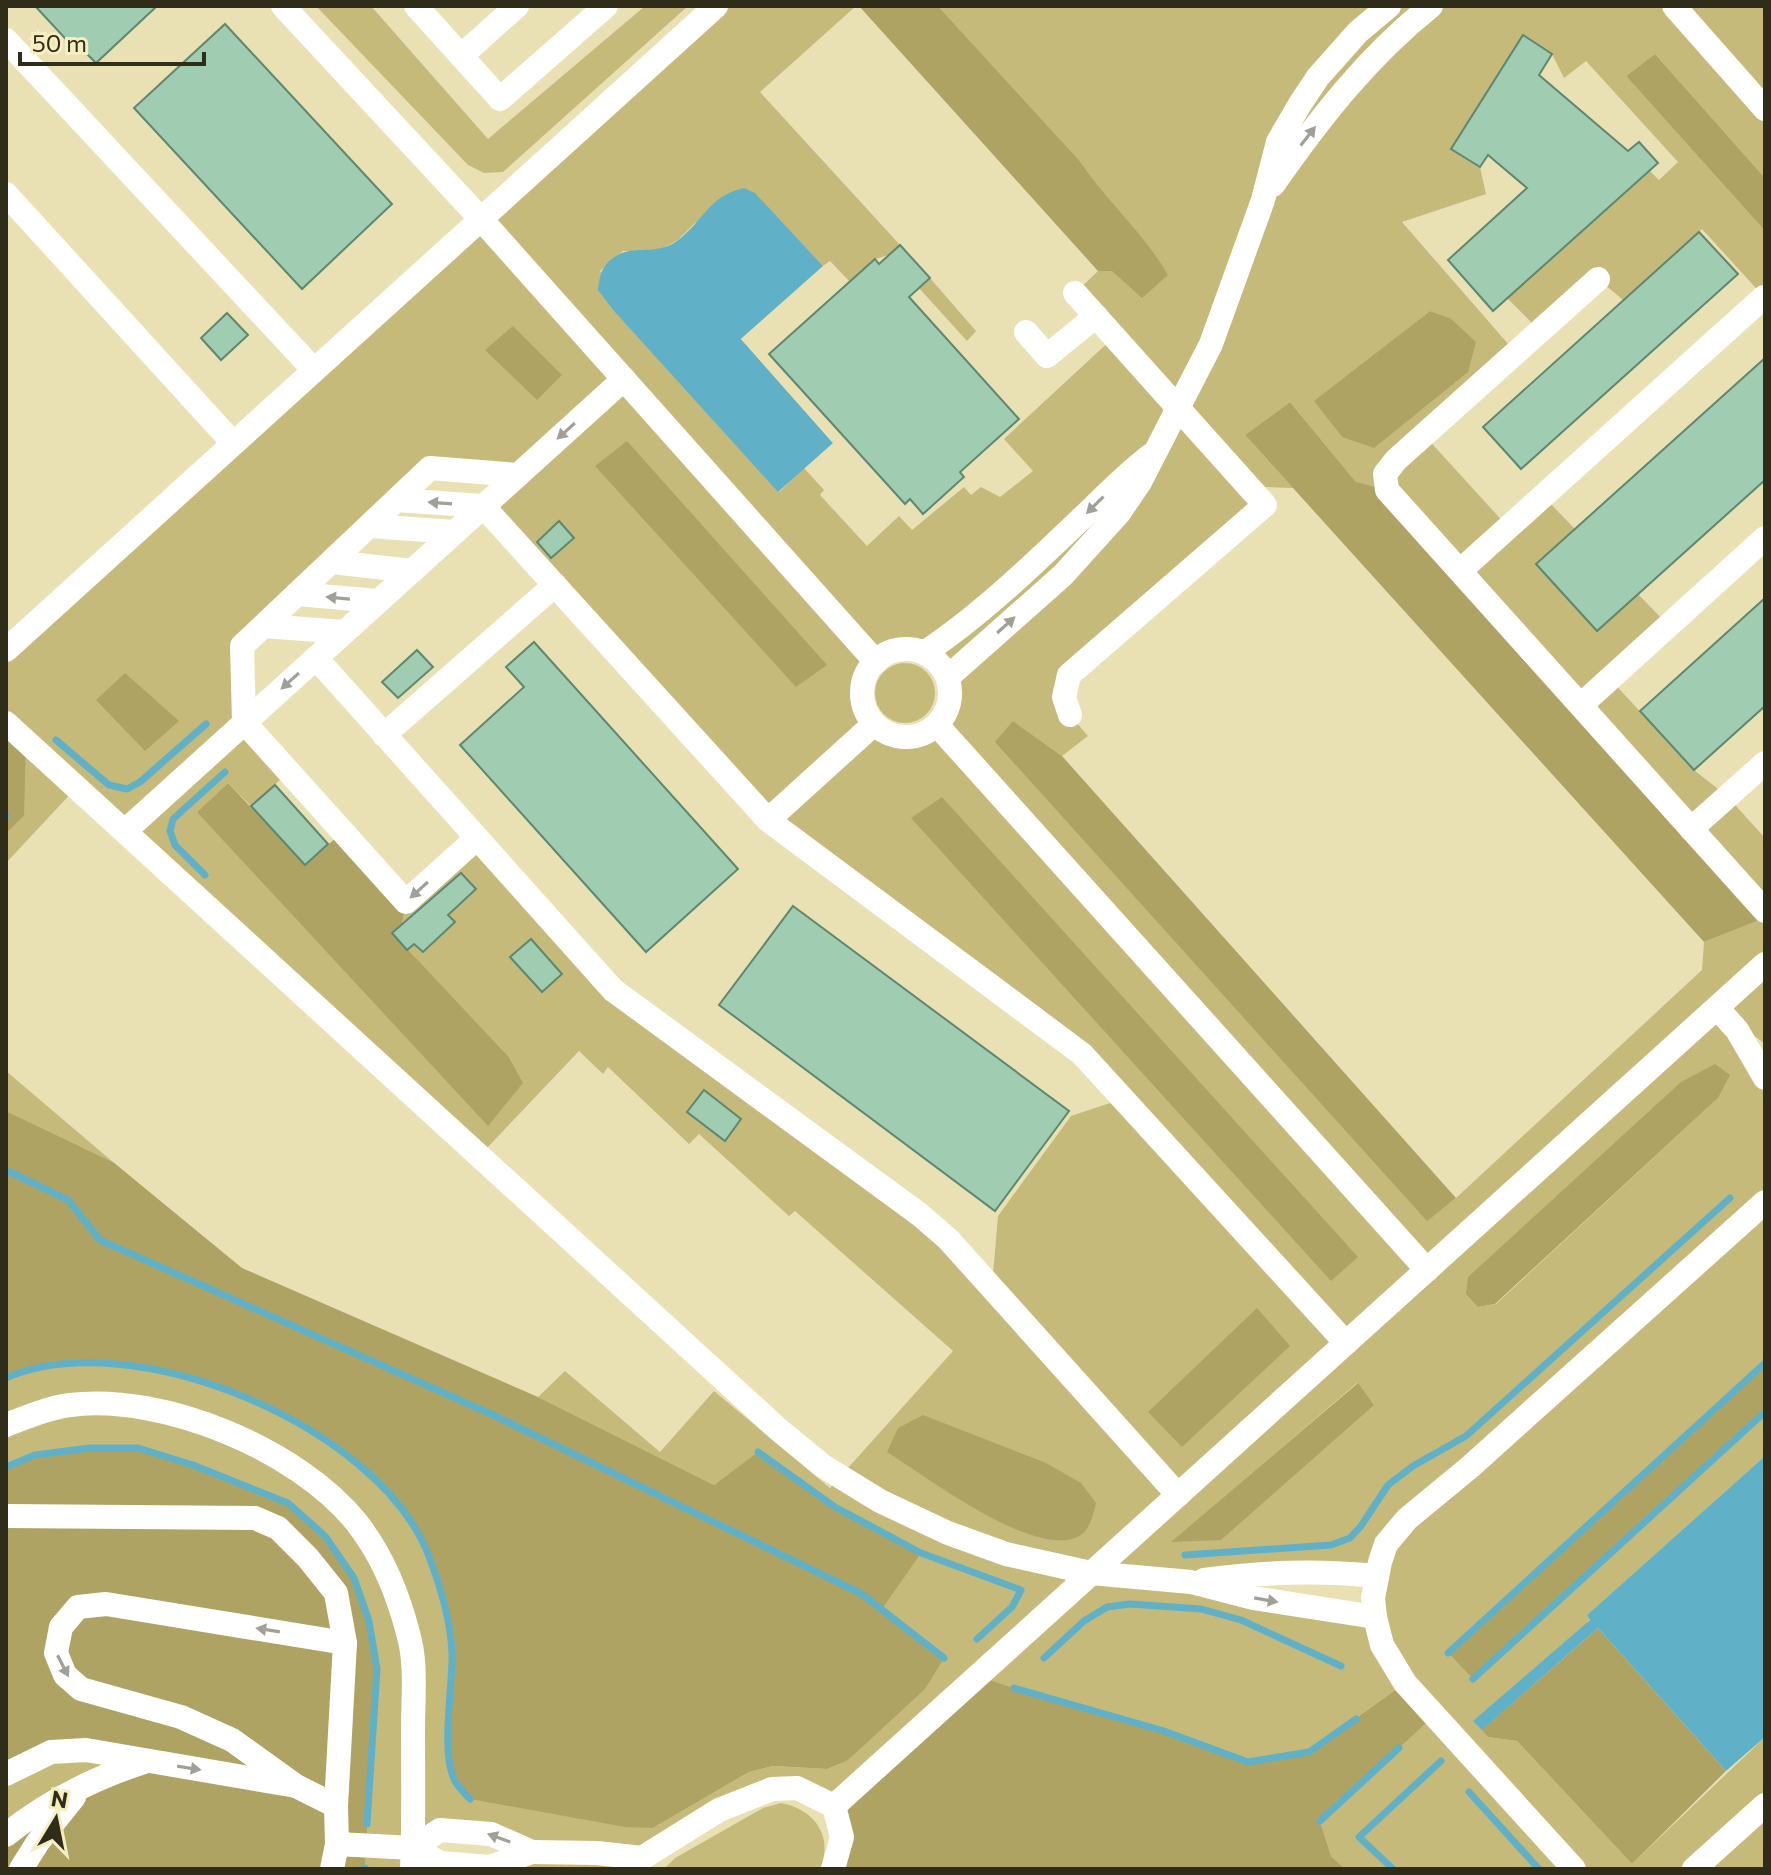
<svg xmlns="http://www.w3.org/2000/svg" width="1771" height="1875" font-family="Commissioner,sans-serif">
<rect width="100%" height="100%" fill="#e9e1b4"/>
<g fill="#c6ba7b" fill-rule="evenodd">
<polygon points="316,6 371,6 488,139 645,6 688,6 503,172 484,173 468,165"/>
<path d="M716 6H856L760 92 900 245 889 255 875 259 850 282 830 261 823 266 755 194 695 223 678 240 658 251H623L600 271 779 492 804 468 824 490 820 495 867 546 899 516 912 530 964 487 971 495 981 487 1000 497 1033 471 1004 439 1114 337 1075 293 1098 271H1112L1095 185 1079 160 938 6H1765V178L1655 54 1626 76 1765 231V298L1702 229 1623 300 1598 279 1540 331 1507 298 1649 170 1659 180 1678 162 1586 61 1564 78 1552 54 1523 36 1451 148 1480 167 1486 194 1402 222 1516 353 1424 435 1508 527 1543 496 1575 529 1536 564 1597 631 1638 594 1669 626 1611 680 1694 770 1727 796 1765 838V911L1356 482 1290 402 1245 435 1293 488 1266 487 1069 675 1070 715 1088 736 1062 756 1013 721 1427 1220 1456 1198 1702 970 1704 942 1765 918V1044L1756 1037 1739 1030 1765 1078V1363L1448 1653 1473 1679 1765 1412V1456L1587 1615 1590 1619 1488 1737 1517 1741 1632 1864 1765 1737V1869H1345L1331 1856 1320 1821 1434 1716 1405 1683 1309 1752 1248 1762 1164 1731 1053 1701 977 1677 834 1806 772 1789 641 1869H365L377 1669 369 1621 354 1578 325 1536 288 1503 193 1465 138 1448H90L35 1455 6 1467V1378C133 1323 378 1425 428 1554 440 1585 451 1620 452 1654 453 1687 440 1753 455 1781 458 1787 466 1794 471 1799L653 1828 749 1772 773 1766 827 1769 847 1761 943 1658 881 1609 835 1507 759 1452 714 1485 538 1397 565 1371 660 1452 714 1391 830 1488 953 1351 795 1211 789 1216 699 1134 689 1144 608 1067 603 1074 579 1051 486 1149 76 788 6 863V834L24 816 6 723V650ZM1430 311 1450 318 1342 437 1315 401ZM430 468 517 475 483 506 768 820 1122 1099 1071 1116 998 1216 992 1286 613 990 477 838 406 902 402 924 439 891 454 907 448 914 455 923 423 952 414 944 407 950 508 1056 197 812 228 783 251 806 289 772 244 722 242 645ZM559 521 574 538 551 558 537 542ZM907 649C936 656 962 681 946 712 941 724 930 733 918 735 858 749 836 661 907 649ZM531 939 562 973 542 992 510 957ZM703 1091 741 1118 725 1140 687 1113ZM1718 1098 1496 1304 1478 1307ZM1357 1383 1374 1405 1172 1542 1173 1541ZM1376 1577 1374 1617 1194 1582ZM440 1830 531 1852 441 1863 413 1848Z"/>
<polygon points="930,278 976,331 967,341 919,288"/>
<circle cx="905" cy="693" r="30"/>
<polygon points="6,1071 113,1162 6,1111"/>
<polygon points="51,1752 147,1761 6,1835 6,1774"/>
<path d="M781 1803C814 1809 834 1836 820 1869H664L675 1858 763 1808Z"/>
</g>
<g fill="#afa363">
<path d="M859 6H938L1079 160C1106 201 1144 233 1168 275L1142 298 1112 271H1098Z"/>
<polygon points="1655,54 1765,178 1765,231 1626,76"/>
<polygon points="1430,311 1450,318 1476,342 1468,372 1374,448 1342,437 1314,401"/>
<polygon points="513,326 562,375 537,400 485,350"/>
<polygon points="1290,402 1356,482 1387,490 1765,918 1704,942 1245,435"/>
<polygon points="627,441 827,665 796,687 595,466"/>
<polygon points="125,673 179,721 145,751 96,700"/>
<polygon points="1013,721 1062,756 1456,1198 1427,1221 995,742"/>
<polygon points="6,723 26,742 24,816 6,834"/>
<polygon points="228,783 305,864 343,832 406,902 402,924 393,934 508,1056 523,1083 488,1126 197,812"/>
<polygon points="942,797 1358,1257 1331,1281 911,818"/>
<polygon points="1715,1064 1730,1075 1718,1098 1495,1304 1478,1307 1466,1294 1468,1277 1681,1082"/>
<path d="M6 1111 113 1162 242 1268 538 1397 714 1485 758 1452 835 1507 921 1553 882 1609 944 1658 925 1689 847 1761 827 1769 773 1766 749 1772 653 1828 625 1827 470 1799C465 1794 458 1787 455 1781 440 1753 453 1687 452 1654 451 1620 440 1585 428 1554 378 1425 133 1323 6 1378Z"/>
<polygon points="1257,1308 1290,1346 1182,1447 1148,1412"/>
<polygon points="1765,1363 1765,1412 1473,1679 1448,1653"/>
<polygon points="1358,1383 1374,1405 1221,1540 1171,1542"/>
<path d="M923 1415 1046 1463 1081 1483 1096 1503C1093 1517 1089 1533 1075 1538 1029 1555 927 1477 887 1452L898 1428Z"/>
<polygon points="90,1448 138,1448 193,1465 288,1503 325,1536 354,1578 369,1621 377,1669 365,1869 6,1869 6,1835 145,1762 86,1750 6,1774 6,1467 35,1455"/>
<polygon points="1598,1628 1726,1771 1632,1864 1517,1741 1488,1737 1482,1730"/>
<polygon points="977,1676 1053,1701 1164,1731 1248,1762 1309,1752 1405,1683 1434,1716 1320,1821 1331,1856 1345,1869 833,1869 834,1806"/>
</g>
<g fill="#60b1c8">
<path d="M744 188 755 193 823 266 741 339 833 443 778 492 614 311 598 290C600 275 601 267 613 258 633 243 655 257 677 241 704 221 708 196 744 188Z"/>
<polygon points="1765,1456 1765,1737 1726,1771 1598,1628 1482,1730 1473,1721 1590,1620 1587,1615"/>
</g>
<polygon fill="#e9e1b4" points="826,264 826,269 747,339 836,440 833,443 741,339"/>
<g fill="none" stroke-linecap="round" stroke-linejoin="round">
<g stroke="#60b1c8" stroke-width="7">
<polyline points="56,740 109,785 127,789 140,782 206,724"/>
<polyline points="6,816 6,815"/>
<polyline points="205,875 175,845 170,831 173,819 225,772"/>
<polyline points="6,1170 68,1200 100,1240 491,1414 862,1594 944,1658"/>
<path d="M6 1378C132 1323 378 1426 428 1554 440 1585 451 1620 452 1654 453 1687 440 1753 455 1781 458 1787 465 1794 470 1799"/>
<polyline points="758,1452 835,1507 921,1553 1021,1590 1012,1607 977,1639"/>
<polyline points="6,1467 35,1455 90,1448 138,1448 193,1465 288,1503 325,1536 354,1578 369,1621 377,1669 367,1824"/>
<polyline points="1185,1555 1331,1545 1350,1538 1361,1526 1388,1485 1413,1466 1466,1436 1730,1198"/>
<polyline points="1448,1653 1765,1363"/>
<polyline points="1044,1658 1084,1621 1107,1607 1130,1604 1201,1609 1241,1620 1341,1666"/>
<polyline points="1473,1679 1765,1412"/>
<polyline points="1014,1688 1164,1731 1248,1762 1309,1752 1356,1719"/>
<polyline points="1469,1792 1539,1869"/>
<polyline points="1320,1821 1399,1748"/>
<polyline points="365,1869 365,1868"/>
<polyline points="1393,1869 1359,1837 1441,1761"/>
</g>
</g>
<g fill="#a0ccb2" stroke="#5e8770" stroke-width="2">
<polygon points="35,6 157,6 96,63 79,46 75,49"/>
<polygon points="225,24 392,204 302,289 134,108"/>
<polygon points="1523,35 1552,54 1539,75 1628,151 1639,142 1658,163 1493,311 1448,260 1527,188 1488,155 1480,167 1451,149"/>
<polygon points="1699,232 1738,274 1521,469 1483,427"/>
<polygon points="900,245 930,278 909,297 1019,419 960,472 964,477 923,514 910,499 905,504 769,354 875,259 879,264"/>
<polygon points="227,313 248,335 221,360 201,338"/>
<polygon points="1765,358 1765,480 1597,631 1536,564"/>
<polygon points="559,521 574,538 551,558 537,542"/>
<polygon points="1765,598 1765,706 1694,770 1640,711"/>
<polygon points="534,642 738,869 646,952 460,745 524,687 506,667"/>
<polygon points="417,650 433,667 398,698 382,682"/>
<polygon points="275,785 328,844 305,865 251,806"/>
<polygon points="461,873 476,889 448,915 455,922 423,952 414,944 407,950 392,933"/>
<polygon points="793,906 1069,1111 995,1211 719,1005"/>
<polygon points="531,939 562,974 542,992 510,957"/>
<polygon points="704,1090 741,1119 725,1141 687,1112"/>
</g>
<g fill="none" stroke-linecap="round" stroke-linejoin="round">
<g stroke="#fff" stroke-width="24">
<polyline points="283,6 480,218 876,662"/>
<polyline points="416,6 500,99 606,6"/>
<polyline points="1674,6 1765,109"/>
<polyline points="6,40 313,369"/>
<polyline points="461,56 517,6"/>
<path d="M1273 185C1319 119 1368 56 1431 6"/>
<polyline points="6,194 233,443"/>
<polyline points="1598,279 1396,460 1385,474 1387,490 1765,911"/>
<polyline points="1026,332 1047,356 1096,316"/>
<polyline points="397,500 483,506 768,820 1082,1054 1346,1343"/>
<polyline points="370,526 454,532"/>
<polyline points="332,562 412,571"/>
<polyline points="1461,570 1764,297"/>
<polyline points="297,594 378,601"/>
<polyline points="264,626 344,632"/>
<circle cx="906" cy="693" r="44"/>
<polyline points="6,650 716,6"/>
<path d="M924 653C979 617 1035 563 1083 517 1106 495 1126 474 1151 455"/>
<polyline points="316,658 613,990 919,1214 948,1239 1178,1495"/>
<polyline points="948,677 1063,575 1119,513 1140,482 1211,344 1263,200 1278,142 1300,104 1318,77 1358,32 1389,6"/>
<polyline points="1581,705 1765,538"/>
<polyline points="1070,715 1064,697 1069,675 1265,505 1075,293"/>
<polyline points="6,723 778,1429 823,1466 880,1501 948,1533 1006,1554 1091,1573 1191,1582 1253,1598 1375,1617"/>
<polyline points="937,725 1427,1270"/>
<polyline points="384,735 555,585"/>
<polyline points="768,820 874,724"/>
<polyline points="1691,829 1765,763"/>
<polyline points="125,831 624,379"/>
<polyline points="477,838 406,902 244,722 242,646 430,468 518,475"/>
<polyline points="1717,1008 1737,1030 1765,1078"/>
<path d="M6 1425C26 1417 48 1408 70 1405 163 1393 299 1450 357 1523 382 1555 398 1594 408 1633 417 1663 413 1698 413 1729 413 1776 414 1823 412 1869"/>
<polyline points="6,1516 255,1518 278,1528 308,1558 336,1593 345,1643 336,1806 337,1844 332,1869"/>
<path d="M1204 1580C1266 1572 1314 1570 1377 1576"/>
<polyline points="6,1774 51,1752 86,1750 296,1786 336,1806"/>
<polyline points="296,1786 232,1740 181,1717 81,1689 65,1675 56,1653 61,1627 78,1607 106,1604 345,1643"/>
<polyline points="834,1806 1765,964"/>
<path d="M6 1835C47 1802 94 1778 144 1762"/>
<polyline points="337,1844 413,1848 441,1863 490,1867 532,1852 491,1834 440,1830 413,1848"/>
<polyline points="532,1852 597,1853 642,1858 719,1810 772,1789 797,1788 834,1806 842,1837 833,1869"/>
<polyline points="21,1869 38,1842 74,1797"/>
<polyline points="1574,1869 1405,1683 1382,1645 1375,1617 1373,1598 1380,1562 1386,1544 1407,1519 1470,1467 1765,1202"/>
<polyline points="1694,1869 1765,1805"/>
</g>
</g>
<defs><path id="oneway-solid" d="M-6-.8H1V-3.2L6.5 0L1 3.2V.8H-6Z" transform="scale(2)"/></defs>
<g fill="#a1a098">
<use href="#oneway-solid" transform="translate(1308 136) rotate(-52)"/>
<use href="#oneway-solid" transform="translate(566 431) rotate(138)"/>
<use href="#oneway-solid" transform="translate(440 503) rotate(-176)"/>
<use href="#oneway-solid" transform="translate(1095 505) rotate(135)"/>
<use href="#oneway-solid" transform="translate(338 598) rotate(-175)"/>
<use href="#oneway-solid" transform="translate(1006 625) rotate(-42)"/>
<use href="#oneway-solid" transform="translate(290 681) rotate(138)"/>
<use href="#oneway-solid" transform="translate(419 890) rotate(138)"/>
<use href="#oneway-solid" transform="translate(1266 1600) rotate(10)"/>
<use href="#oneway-solid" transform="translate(268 1630) rotate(-171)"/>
<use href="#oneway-solid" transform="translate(63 1666) rotate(63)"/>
<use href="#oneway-solid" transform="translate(189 1768) rotate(9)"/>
<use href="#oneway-solid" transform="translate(499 1838) rotate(-160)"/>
</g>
<rect width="1771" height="1875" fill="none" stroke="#2f2c1a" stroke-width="16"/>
<g transform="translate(56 1819) rotate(10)" stroke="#f6eec1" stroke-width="6" paint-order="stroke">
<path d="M0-6L14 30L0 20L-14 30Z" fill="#2f2c1a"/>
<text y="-12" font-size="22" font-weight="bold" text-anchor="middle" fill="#2f2c1a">N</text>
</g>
<path d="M20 52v12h184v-12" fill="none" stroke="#2f2c1a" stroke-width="4"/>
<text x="32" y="52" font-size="24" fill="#2f2c1a" stroke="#f6eec1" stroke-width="6" paint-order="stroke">50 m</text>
</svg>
